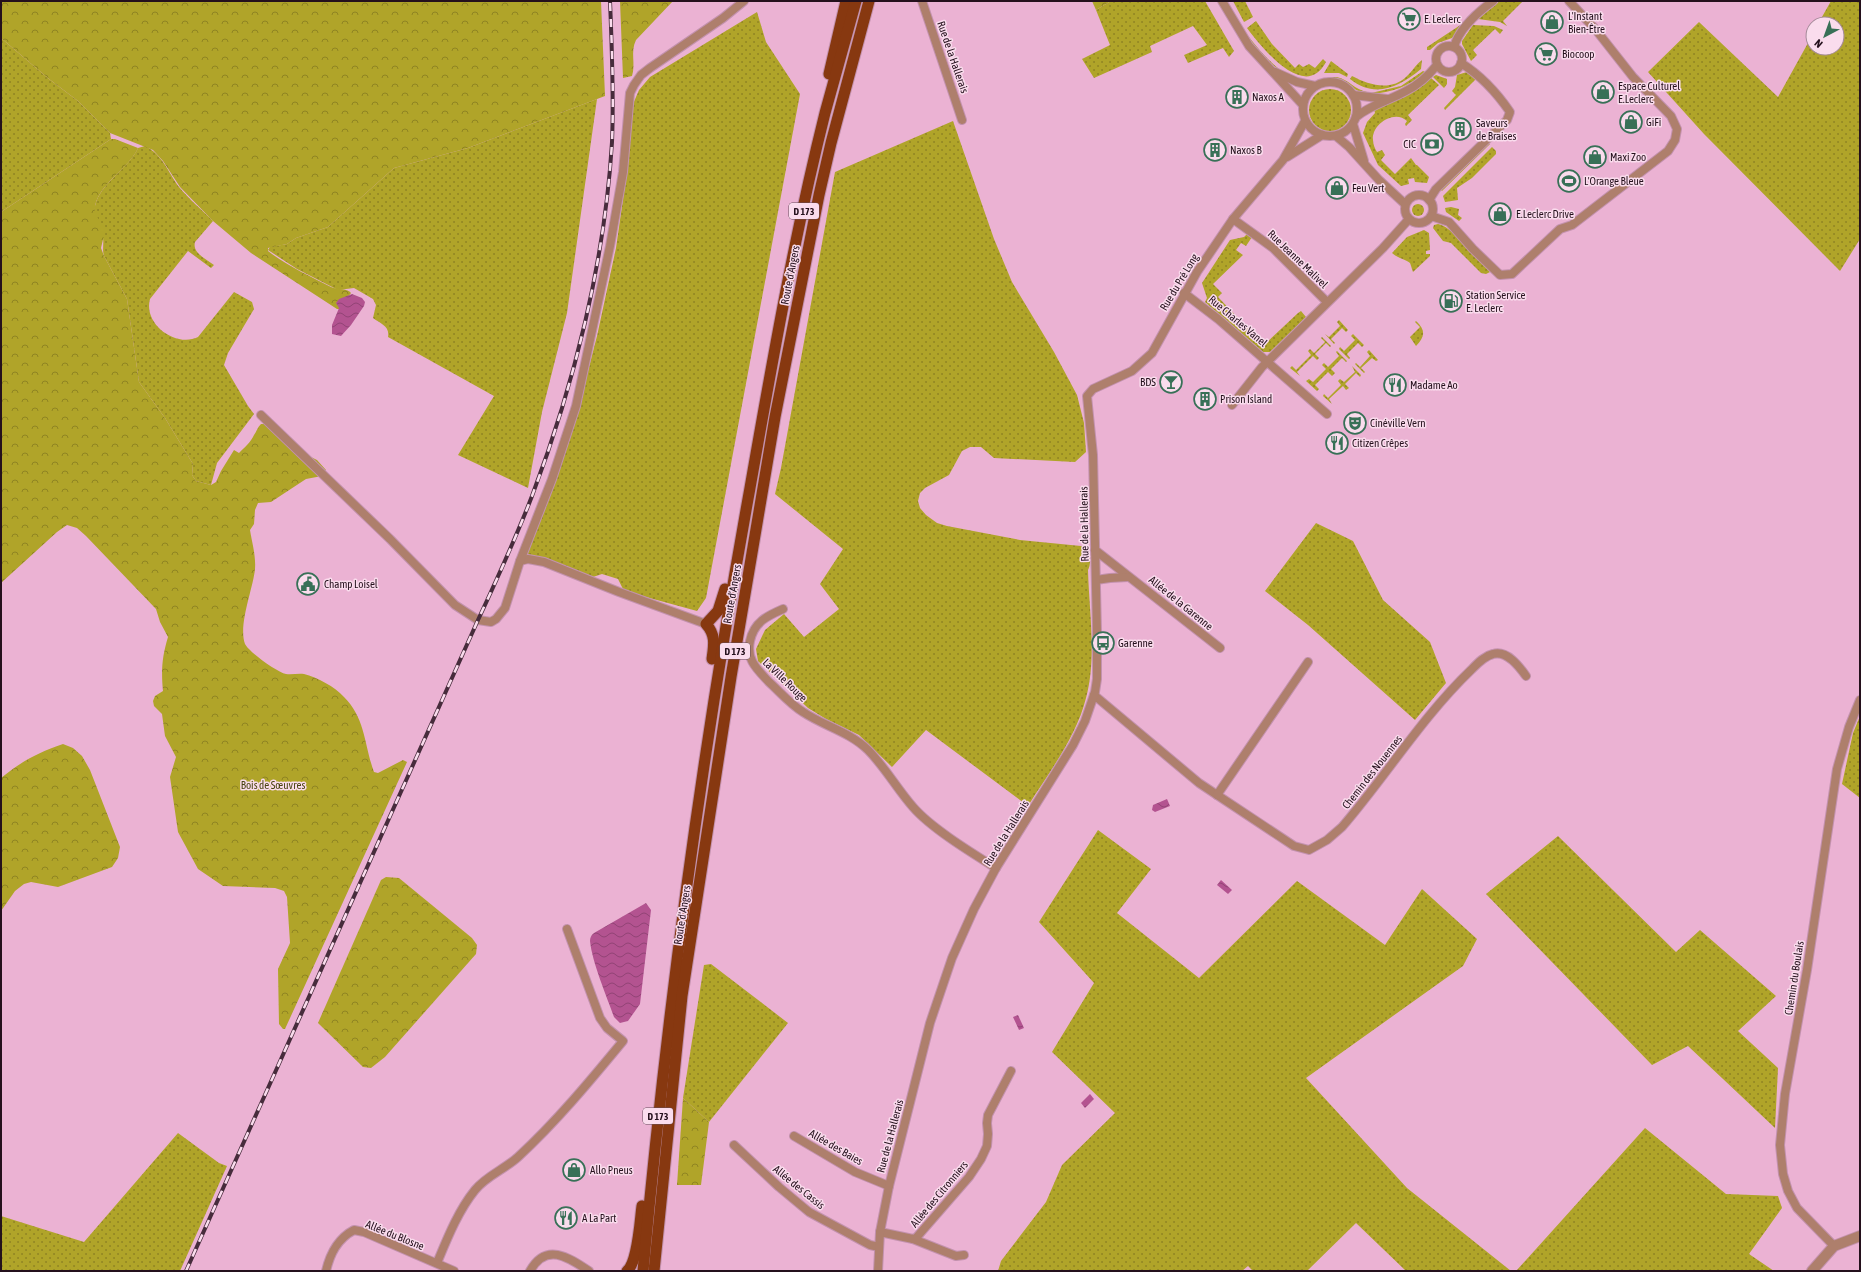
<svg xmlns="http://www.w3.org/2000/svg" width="1861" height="1272" font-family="'Asap Condensed',sans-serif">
<defs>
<pattern id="grass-dots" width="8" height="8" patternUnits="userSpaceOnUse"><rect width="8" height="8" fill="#b0a429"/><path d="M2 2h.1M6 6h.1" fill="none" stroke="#8f8422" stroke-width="1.8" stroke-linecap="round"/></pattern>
<pattern id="forest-crowns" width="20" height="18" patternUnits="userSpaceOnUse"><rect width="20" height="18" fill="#b0a429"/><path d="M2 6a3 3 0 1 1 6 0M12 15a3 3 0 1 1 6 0" fill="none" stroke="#8f8422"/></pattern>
<pattern id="water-waves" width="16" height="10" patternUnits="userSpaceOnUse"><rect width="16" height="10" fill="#b35390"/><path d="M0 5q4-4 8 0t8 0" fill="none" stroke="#914375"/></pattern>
</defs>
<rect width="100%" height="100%" fill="#ebb2d3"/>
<g fill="url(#grass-dots)">
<polygon points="1111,1 1205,1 1234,51 1229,57 1223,48 1188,63 1184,55 1207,45 1193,26 1150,46 1152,52 1094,78 1082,59 1110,45 1096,10"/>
<polygon points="1233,1 1245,1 1253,17 1244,22"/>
<polygon points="1500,1 1523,1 1503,21 1507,26 1500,22 1478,19"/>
<polygon points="1831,1 1860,1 1860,239 1840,271 1704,134 1648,72 1699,22 1778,97 1813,34 1813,48 1837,48 1837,24 1818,24"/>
<polygon points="757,12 766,42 800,94 706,598 697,611 624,591 618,579 602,574 590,578 526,554 579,406 597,336 616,248 627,171 633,104 639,90 650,77"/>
<path d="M1256 21 1272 44 1295 68 1299 64 1303 67 1309 64 1315 68 1323 59 1326 62C1305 102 1262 48 1247 28Z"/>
<polygon points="1462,24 1463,25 1452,38 1438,43 1430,50 1427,50 1427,47"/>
<polygon points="1473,25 1494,26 1503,30 1500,34 1495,29 1473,50 1477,55 1471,61 1462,44 1462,41"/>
<path d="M1245 32C1258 49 1283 80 1306 82 1317 83 1325 76 1337 77 1348 79 1355 90 1367 92V94C1355 92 1348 82 1337 79 1326 76 1317 84 1307 83 1289 82 1248 48 1245 32Z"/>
<polygon points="1,38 49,79 78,101 110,133 111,139 1,212"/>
<path d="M1422 60 1421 69C1399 87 1375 99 1350 79L1352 76C1369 85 1391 92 1407 76 1413 71 1415 65 1422 60Z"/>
<polygon points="1331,61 1348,74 1347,77 1339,73 1324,73"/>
<path d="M1423 71 1425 72C1410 86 1391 93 1371 94V93L1401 86Z"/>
<polygon points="1467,72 1476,79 1445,110 1444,108 1456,95 1452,91 1455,87 1457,75"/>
<polygon points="1436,75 1447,79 1447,84 1444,88 1433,77"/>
<path d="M1431 78 1439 85 1408 115 1412 120 1406 126 1405 124 1407 121C1395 109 1371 124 1373 140 1373 144 1375 149 1377 152L1382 150 1385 155 1381 160 1395 174 1411 158 1416 165H1417L1429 177 1427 183 1415 182 1414 178 1408 179 1409 184 1401 186 1378 165 1363 133 1367 122 1375 113 1374 109 1406 96Z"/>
<circle cx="1330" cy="110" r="21"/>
<path d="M597 99 567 313 542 412 528 488 458 455 494 396 388 337C390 326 381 324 373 318L376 305 373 299 354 288 338 290 297 269 268 250 270 247 287 244 296 238 328 227 394 168 468 148Z"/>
<path d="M953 121 994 239 1012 282 1054 352 1077 395 1084 423 1086 452 1075 462 994 458 981 447H970L962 451 949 475 925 488 920 493 918 501 920 508 926 515 937 523 947 526 1020 540 1081 546C1090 549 1092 562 1088 570 1089 612 1097 657 1086 698 1076 738 1049 772 1028 806L926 730 892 767 859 735 826 719 808 708 758 661 756 649 765 630 784 614 804 637 839 609 820 584 843 549 775 494 781 468 835 172Z"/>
<polygon points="1488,144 1490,144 1442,191 1441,190"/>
<path d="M145 146C163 155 168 172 179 187 189 199 202 210 213 221L195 242C192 253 206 259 214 265L211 268 188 251 150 299C143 324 176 348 198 337L234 292 252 302 254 309 228 353 224 365 248 406 254 414 217 463 211 485 196 481 192 475 193 464 165 418 139 382 127 299 104 256C102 249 104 244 103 238 101 230 97 222 95 214 91 189 129 169 138 148Z"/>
<polygon points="1492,147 1496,151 1496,154 1472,178 1457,188 1458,200 1445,202 1443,196"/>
<circle cx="1418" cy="210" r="6"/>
<polygon points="1451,207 1459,209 1458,215 1462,218 1459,221 1446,212 1445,208"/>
<path d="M1438 224C1452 226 1479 260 1490 272L1486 274 1481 273 1451 243 1443 241 1433 228 1434 225Z"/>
<path d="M1424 230 1429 233 1430 250 1426 251V254H1430V256L1413 272C1412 270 1411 265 1410 263 1407 260 1397 258 1392 253L1407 237Z"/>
<polygon points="1247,234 1252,237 1246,246 1241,243 1236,250 1243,255 1213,284 1222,293 1218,297 1264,345 1298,313 1301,311 1306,317 1270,352 1263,352 1205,302 1207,298 1202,283 1230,240 1244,237"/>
<polygon points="1339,320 1348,330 1346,332 1342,328 1331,339 1335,343 1334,344 1325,334 1329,337 1340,326 1337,322"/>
<path d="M1416 321C1426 330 1425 337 1416 346L1410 337 1420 327 1415 322Z"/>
<polygon points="1353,334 1364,345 1362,347 1358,343 1347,354 1350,358 1349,359 1339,349 1340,347 1344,351 1355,340 1351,336"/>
<polygon points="1322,337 1331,346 1330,347 1326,343 1315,354 1319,358 1317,360 1313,356 1297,372 1300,376 1290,368 1292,366 1296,370 1311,355 1308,351 1310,349 1314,353 1325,342 1321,338"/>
<polygon points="1369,350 1378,360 1376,361 1372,358 1361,368 1365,372 1364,373 1355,364 1356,363 1360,367 1370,356 1367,352"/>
<polygon points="1337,351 1347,361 1346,362 1342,358 1331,369 1335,373 1332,376 1328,372 1315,385 1319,389 1317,391 1306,381 1309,379 1313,382 1326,369 1322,365 1324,363 1328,367 1339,356 1336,352"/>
<polygon points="1352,366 1361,375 1360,377 1356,373 1345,384 1349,388 1346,390 1343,386 1329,399 1332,404 1323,396 1324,394 1328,398 1341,385 1338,381 1340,379 1344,382 1355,372"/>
<polygon points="1316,523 1353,541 1383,600 1430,642 1446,683 1415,720 1308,625 1265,591"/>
<polygon points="1860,716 1860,798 1842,784 1853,733"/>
<polygon points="1098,830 1151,869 1117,913 1199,978 1297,881 1385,945 1422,889 1477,939 1463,966 1306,1078 1407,1188 1511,1271 1406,1271 1356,1223 1307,1271 1253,1271 1248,1266 1242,1271 998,1271 1001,1261 1046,1202 1062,1165 1115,1113 1052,1052 1094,983 1039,922"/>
<polygon points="1558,836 1676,952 1700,930 1776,996 1738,1031 1778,1068 1775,1128 1688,1046 1652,1065 1486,894"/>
<polygon points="711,964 788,1023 709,1122 683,1098 704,965"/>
<polygon points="1645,1128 1726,1194 1778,1196 1782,1208 1749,1254 1774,1271 1516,1271"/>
<polygon points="178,1133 219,1163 227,1166 180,1271 1,1271 1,1216 84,1242"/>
</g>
<g fill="url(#forest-crowns)">
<path d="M1 1H601L605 96 468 148 394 168 328 227 296 238 287 244 268 248V251C287 266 310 276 331 287 338 290 348 288 351 293L339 309H337L251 253 213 221 180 187 163 161 153 150 110 133 78 101 49 79 1 38Z"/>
<path d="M620 1H673L636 40C630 52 636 64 632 76L623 78Z"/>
<polygon points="1092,1 1111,1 1096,10"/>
<path d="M111 139H115L138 148C130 168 93 188 95 211 96 217 103 225 105 231L101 248 104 256 127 299 139 382 165 418 193 464 192 475 196 481 211 485 216 482 221 471 234 450 239 453C244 448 251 442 254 435 257 431 257 428 261 424H266L291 447 317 460 326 470 322 476 306 479 271 502 258 503 255 510 254 524 250 530C252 543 256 555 255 569 253 589 238 625 245 644 249 652 277 672 286 674 292 675 298 673 304 674 317 677 335 687 344 697 366 719 364 745 374 772L378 773 403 760 407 762 285 1029H283L279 1024 278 969 290 943 287 897 284 891 275 888 223 886 198 869 178 832 170 777 176 757 165 736 162 714 154 706 153 701 155 696 163 691C161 670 162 657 168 637L160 622 156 609 86 536 77 528 67 525 57 532 1 583V212Z"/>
<path d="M63 744 73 748 82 756 90 770 120 847 118 858 112 867 58 887 31 882 24 884 15 891 1 911V778C22 761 37 753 63 744Z"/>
<polygon points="386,877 399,878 472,938 477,945 476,954 385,1057 371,1068 363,1067 318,1023 381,880"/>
<polygon points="683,1098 709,1122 701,1185 677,1185"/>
</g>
<g fill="url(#water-waves)">
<polygon points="352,294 362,298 365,302 364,306 351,325 341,336 332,334 332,325 339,308 336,303 339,299"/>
<polygon points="1167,799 1170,806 1155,812 1152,810 1153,805"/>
<polygon points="1221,880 1232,890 1228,894 1217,885"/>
<path d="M646 903 651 910 640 1004 628 1021 620 1023 614 1017C607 997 592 962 590 941 590 938 591 935 594 933Z"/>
<polygon points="1018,1015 1024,1028 1019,1030 1013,1017"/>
<polygon points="1090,1094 1094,1099 1085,1108 1081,1103"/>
</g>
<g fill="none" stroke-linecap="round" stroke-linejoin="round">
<g stroke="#c392ae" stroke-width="10">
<g id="minor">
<polyline points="922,1 962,120"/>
<polyline points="1222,1 1249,46 1303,105"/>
<circle cx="1449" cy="59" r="13"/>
<path d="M1454 47C1459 29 1478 12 1493 1"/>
<polyline points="1275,72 1297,82 1315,86"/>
<circle cx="1330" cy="109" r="27"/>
<polyline points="1353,95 1387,99"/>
<path d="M1356 117C1370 105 1390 100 1406 91 1418 85 1429 75 1437 65"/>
<polyline points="1353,124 1364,161"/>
<polyline points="1336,136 1349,147 1379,180 1405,204"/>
<polyline points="1287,157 1322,135"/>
<circle cx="1419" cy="209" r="14"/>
<path d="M1429 200 1436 189 1507 120 1510 112C1497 93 1480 75 1461 63"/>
<polyline points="1431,216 1449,222 1473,249 1500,275 1512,274 1560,229 1572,225 1668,151 1675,140 1677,129 1671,116 1633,77 1596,30 1569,1"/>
<polyline points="1233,219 1273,248 1327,302"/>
<polyline points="1184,293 1218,319 1327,414"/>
<polyline points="1232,405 1262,367 1383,248 1409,219"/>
<polyline points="261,415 390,539 455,605 478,620 491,622 496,619 505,608 520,561 528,559 544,562 619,592 706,624"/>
<polyline points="1095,550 1220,648"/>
<polyline points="520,561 552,479 576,406 610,246 623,172 630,93 634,85 641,75 650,68 723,18 744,1"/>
<polyline points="1096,580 1110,578 1128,577"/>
<path d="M783 609C767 616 754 622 750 641 746 660 757 669 769 682 780 692 790 704 803 712 824 726 850 732 868 750 885 767 897 789 913 807 931 828 972 853 996 868"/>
<path d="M1094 695 1199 783 1294 846 1309 850 1327 840 1342 827C1386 776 1422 717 1471 670 1477 664 1484 656 1493 654 1507 650 1519 666 1526 676"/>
<polyline points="1217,795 1308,662"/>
<polyline points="794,1136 855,1172 889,1186"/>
<polyline points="734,1145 779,1187 809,1212 870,1245 879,1247"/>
<polyline points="880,1232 913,1239 916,1238 969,1177 981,1159 987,1146 988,1134 987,1123 988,1115 1011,1071"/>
<polyline points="913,1239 956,1256 964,1255"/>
<polyline points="1834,1246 1797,1208 1788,1191 1783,1174 1780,1145 1785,1094 1807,970 1837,769 1849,727 1860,700"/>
<path d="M437 1263C447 1239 458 1211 475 1190 486 1176 505 1169 518 1157 556 1122 590 1081 623 1041L607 1028 600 1018 567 929"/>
<path d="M326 1271C330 1254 337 1239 354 1230L364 1232 454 1271"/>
<path d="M530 1271C546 1242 568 1257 589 1271"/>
<polyline points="878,1271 880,1232 889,1186 930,1023 952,958 974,909 996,868 1073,745 1085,721 1095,692 1097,679 1097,632 1093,455 1087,396 1093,389 1132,371 1152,353 1197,272 1233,219 1283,160 1305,121"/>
</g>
</g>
<g stroke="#c392ae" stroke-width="12">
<polyline id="tertiary" points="1812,1271 1834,1246 1860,1236"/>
</g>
<g stroke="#c392ae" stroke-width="13">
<g id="trunk">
<polyline points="829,74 846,1"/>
<path d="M712 659C714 645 716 635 706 624L718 611 725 589"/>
<path d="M627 1271C638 1262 640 1220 642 1206"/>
<path d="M643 1271C667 1009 703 747 750 488 772 363 794 237 825 113 835 76 846 38 856 1"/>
<polyline points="654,1271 682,996 731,677 775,417 819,195 831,143 869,1"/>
</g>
</g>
<use href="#minor" stroke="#ae7f6c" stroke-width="8"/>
<use href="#tertiary" stroke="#ae7f6c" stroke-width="10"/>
<use href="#trunk" stroke="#873810" stroke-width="11"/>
<g stroke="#472c3c" stroke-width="4">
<path id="rail" d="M186 1271 478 620C497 579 516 538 532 496 574 385 605 261 612 142 614 95 612 48 610 1"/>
</g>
<use href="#rail" stroke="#fadced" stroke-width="2.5" stroke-dasharray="8" stroke-linecap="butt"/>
</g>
<defs>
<g id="supermarket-ring" transform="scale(1.15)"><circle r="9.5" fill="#fadced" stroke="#387057" stroke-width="1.5"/><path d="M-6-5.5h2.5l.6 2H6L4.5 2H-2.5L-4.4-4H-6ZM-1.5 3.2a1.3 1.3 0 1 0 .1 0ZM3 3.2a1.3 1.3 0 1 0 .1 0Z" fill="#387057"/></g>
<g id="shop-ring" transform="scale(1.15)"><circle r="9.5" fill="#fadced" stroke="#387057" stroke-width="1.5"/><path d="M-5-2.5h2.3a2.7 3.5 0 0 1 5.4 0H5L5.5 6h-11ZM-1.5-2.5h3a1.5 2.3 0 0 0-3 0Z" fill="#387057"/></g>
<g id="building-ring" transform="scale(1.15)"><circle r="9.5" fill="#fadced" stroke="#387057" stroke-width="1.5"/><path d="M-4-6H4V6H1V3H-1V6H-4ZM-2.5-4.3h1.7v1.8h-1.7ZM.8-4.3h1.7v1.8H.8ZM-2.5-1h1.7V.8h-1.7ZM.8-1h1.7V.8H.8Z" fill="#387057"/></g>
<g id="bank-ring" transform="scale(1.15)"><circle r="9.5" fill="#fadced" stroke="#387057" stroke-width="1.5"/><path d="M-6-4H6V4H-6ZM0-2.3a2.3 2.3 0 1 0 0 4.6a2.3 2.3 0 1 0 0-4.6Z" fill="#387057"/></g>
<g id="stadium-ring" transform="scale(1.15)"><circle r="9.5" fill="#fadced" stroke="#387057" stroke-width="1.5"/><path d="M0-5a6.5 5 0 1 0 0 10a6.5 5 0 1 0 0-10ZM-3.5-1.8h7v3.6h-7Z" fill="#387057"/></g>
<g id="fuel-ring" transform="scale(1.15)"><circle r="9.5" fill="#fadced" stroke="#387057" stroke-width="1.5"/><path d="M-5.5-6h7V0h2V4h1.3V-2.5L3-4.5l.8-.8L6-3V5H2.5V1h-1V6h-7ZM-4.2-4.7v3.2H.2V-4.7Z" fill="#387057"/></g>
<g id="bar-ring" transform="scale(1.15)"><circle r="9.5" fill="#fadced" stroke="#387057" stroke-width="1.5"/><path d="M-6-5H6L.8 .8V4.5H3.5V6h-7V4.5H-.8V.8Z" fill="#387057"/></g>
<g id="restaurant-ring" transform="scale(1.15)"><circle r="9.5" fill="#fadced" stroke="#387057" stroke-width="1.5"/><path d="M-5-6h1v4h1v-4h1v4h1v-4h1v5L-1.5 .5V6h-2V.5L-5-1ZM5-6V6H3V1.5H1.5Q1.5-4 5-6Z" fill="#387057"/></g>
<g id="theatre-ring" transform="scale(1.15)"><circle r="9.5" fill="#fadced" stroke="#387057" stroke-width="1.5"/><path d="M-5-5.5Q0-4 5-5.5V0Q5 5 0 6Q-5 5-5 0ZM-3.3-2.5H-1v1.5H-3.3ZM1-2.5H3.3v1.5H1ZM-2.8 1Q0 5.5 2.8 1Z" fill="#387057"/></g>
<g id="civic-ring" transform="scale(1.15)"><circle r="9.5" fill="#fadced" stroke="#387057" stroke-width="1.5"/><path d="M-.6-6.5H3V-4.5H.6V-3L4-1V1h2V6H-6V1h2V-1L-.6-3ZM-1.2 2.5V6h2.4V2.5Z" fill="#387057"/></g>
<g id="bus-ring" transform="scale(1.15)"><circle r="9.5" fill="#fadced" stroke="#387057" stroke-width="1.5"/><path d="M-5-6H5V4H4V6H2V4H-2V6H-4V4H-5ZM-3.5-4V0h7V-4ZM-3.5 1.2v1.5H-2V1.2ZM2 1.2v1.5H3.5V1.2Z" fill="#387057"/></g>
</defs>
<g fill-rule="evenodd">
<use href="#supermarket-ring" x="1409" y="19"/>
<use href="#shop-ring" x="1552" y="22"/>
<use href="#supermarket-ring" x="1546" y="54"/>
<use href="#shop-ring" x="1603" y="92"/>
<use href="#building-ring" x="1237" y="97"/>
<use href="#shop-ring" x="1631" y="122"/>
<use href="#building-ring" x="1460" y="129"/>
<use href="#bank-ring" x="1432" y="144"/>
<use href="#building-ring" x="1215" y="150"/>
<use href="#shop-ring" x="1595" y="157"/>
<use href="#stadium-ring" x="1569" y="181"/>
<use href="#shop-ring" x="1337" y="188"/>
<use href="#shop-ring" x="1500" y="214"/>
<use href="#fuel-ring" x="1451" y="301"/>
<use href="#bar-ring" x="1171" y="382"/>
<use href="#restaurant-ring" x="1395" y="385"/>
<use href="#building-ring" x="1205" y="399"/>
<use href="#theatre-ring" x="1355" y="423"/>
<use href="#restaurant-ring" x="1337" y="443"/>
<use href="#civic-ring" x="308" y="584"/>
<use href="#bus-ring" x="1103" y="643"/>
<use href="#shop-ring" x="574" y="1170"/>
<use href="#restaurant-ring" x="566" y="1218"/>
</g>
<g text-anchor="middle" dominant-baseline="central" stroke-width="3" stroke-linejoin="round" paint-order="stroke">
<g fill="#fadced" stroke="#644d5b" stroke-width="1">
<rect x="789" y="203" width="30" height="16" rx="3"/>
<rect x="720" y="643" width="30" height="16" rx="3"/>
<rect x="643" y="1108" width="30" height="16" rx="3"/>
</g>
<g font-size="10" font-weight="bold" fill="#24101c">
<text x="804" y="211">D 173</text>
<text x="735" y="651">D 173</text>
<text x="658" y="1116">D 173</text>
</g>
<g font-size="11" fill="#24101c" stroke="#fadced" text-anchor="start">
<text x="1568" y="16">L'Instant<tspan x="1568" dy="13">Bien-Être</tspan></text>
<text x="1424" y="19">E. Leclerc</text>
<text x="1562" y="54">Biocoop</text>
<text x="1618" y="86">Espace Culturel<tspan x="1618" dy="13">E.Leclerc</tspan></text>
<text x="1252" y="97">Naxos A</text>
<text x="1646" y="122">GiFi</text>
<text x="1476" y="123">Saveurs<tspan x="1476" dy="13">de Braises</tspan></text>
<text x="1416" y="144" text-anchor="end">CIC</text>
<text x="1230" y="150">Naxos B</text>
<text x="1610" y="157">Maxi Zoo</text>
<text x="1584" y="181">L'Orange Bleue</text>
<text x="1352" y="188">Feu Vert</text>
<text x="1516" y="214">E.Leclerc Drive</text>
<text x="1466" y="295">Station Service<tspan x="1466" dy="13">E. Leclerc</tspan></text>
<text x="1156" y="382" text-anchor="end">BDS</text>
<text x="1410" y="385">Madame Ao</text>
<text x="1220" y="399">Prison Island</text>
<text x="1370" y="423">Cinéville Vern</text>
<text x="1352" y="443">Citizen Crêpes</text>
<text x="324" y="584">Champ Loisel</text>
<text x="1118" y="643">Garenne</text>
<text x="590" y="1170">Allo Pneus</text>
<text x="582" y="1218">A La Part</text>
</g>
<g font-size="11" fill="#24101c" stroke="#fadced">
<text transform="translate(953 57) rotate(71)">Rue de la Hallerais</text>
<text transform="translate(1298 259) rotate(44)">Rue Jeanne Malivel</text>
<text transform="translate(790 275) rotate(-79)">Route d'Angers</text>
<text transform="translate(1179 282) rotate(-59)">Rue du Pré Long</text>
<text transform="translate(1238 321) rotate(40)">Rue Charles Vanel</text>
<text transform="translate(1084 524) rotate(-91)">Rue de la Hallerais</text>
<text transform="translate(732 594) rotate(-80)">Route d'Angers</text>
<text transform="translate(1181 603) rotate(39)">Allée de la Garenne</text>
<text transform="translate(785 680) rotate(44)">La Ville Rouge</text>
<text transform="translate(1372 772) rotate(-52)">Chemin des Nouennes</text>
<text transform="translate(1006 833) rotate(-58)">Rue de la Hallerais</text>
<text transform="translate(682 915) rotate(-81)">Route d'Angers</text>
<text transform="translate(1794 978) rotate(-81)">Chemin du Boulais</text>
<text transform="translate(890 1136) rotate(-75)">Rue de la Hallerais</text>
<text transform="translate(836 1147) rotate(30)">Allée des Baies</text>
<text transform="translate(799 1187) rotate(39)">Allée des Cassis</text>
<text transform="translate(939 1194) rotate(-50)">Allée des Citronniers</text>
<text transform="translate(395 1235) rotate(22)">Allée du Blosne</text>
</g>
<g font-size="11" fill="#48430f" stroke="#fadced">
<text x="273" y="785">Bois de Sœuvres</text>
</g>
</g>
<rect width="1861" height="1272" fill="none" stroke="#24101c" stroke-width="4"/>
<g transform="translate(1825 36) rotate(221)"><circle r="19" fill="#fadced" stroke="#a48a99"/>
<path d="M0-3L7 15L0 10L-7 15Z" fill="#387057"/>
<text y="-6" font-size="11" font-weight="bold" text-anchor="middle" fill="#24101c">N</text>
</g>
</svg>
